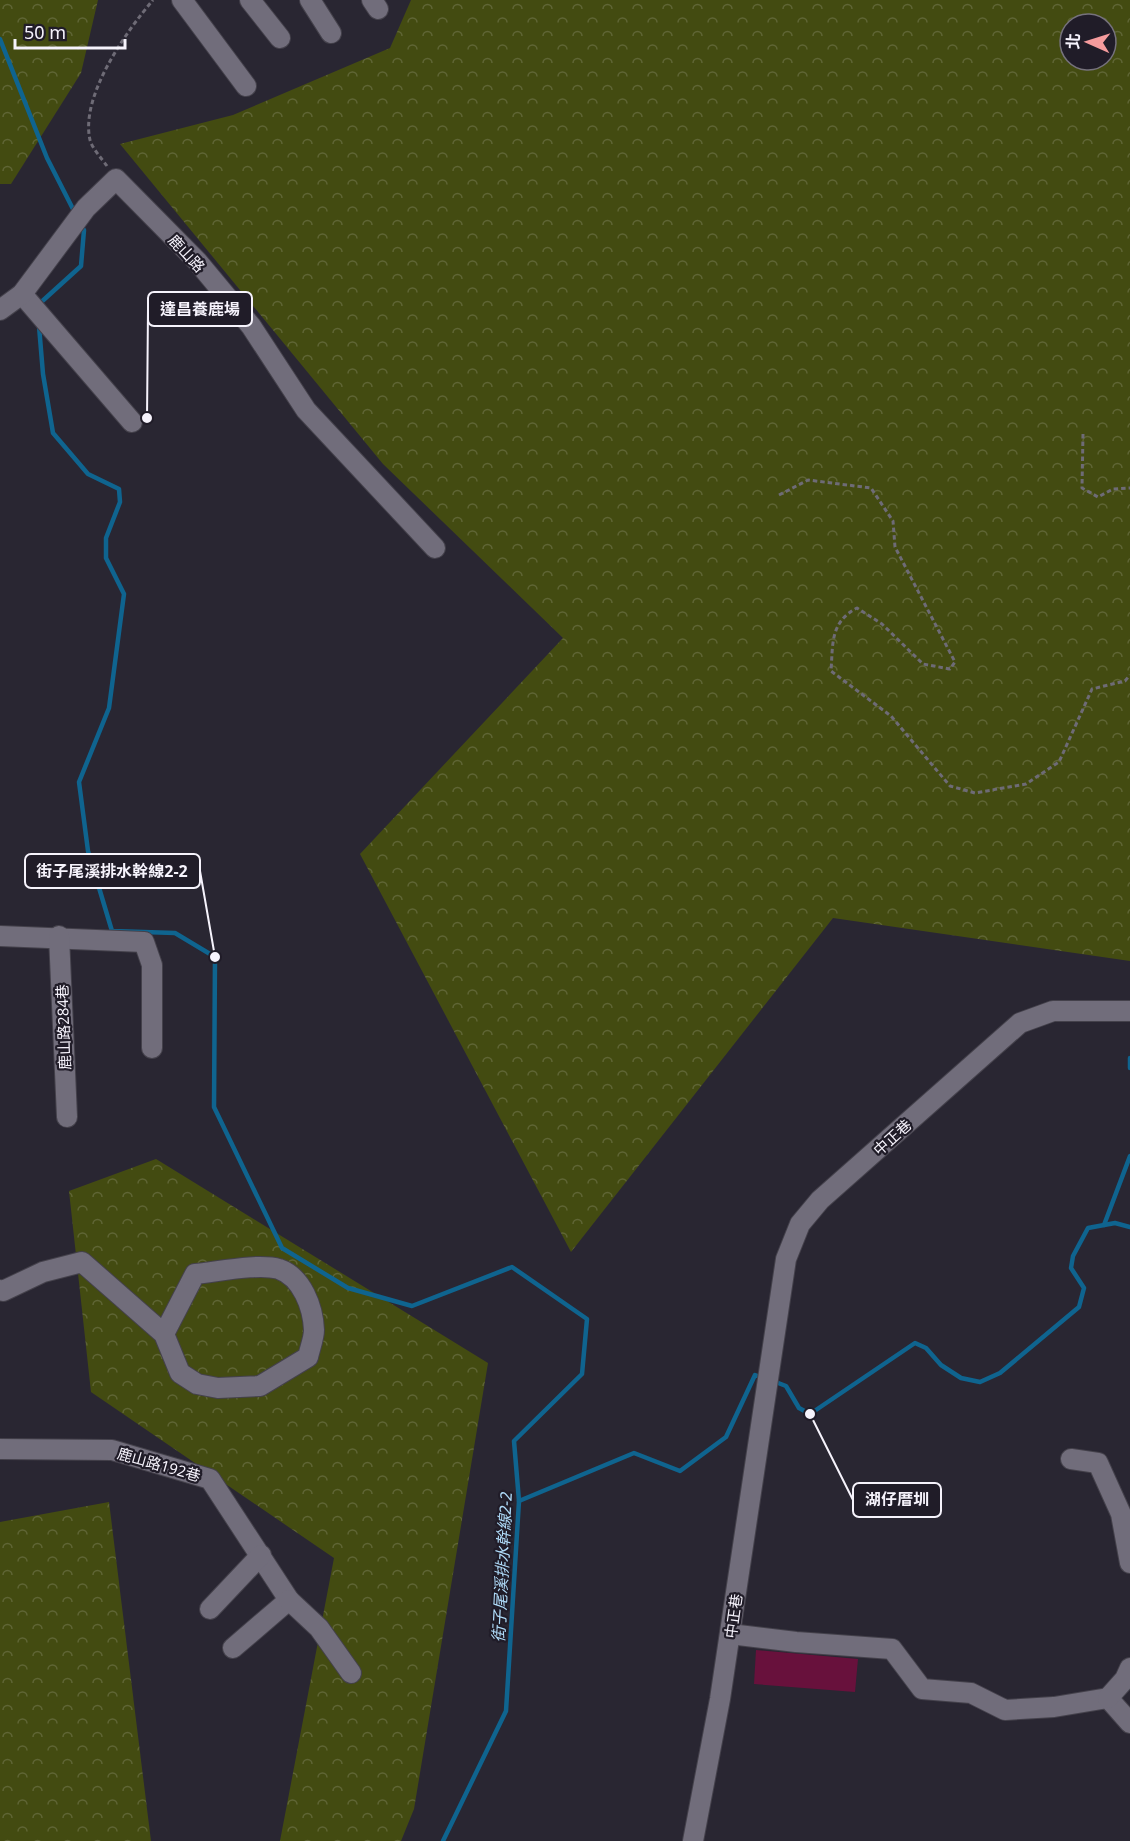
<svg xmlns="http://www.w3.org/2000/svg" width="1130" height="1841" font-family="'Noto Sans','Noto Sans TC',sans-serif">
<defs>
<pattern id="forest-crowns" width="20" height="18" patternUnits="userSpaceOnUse" patternTransform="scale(1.5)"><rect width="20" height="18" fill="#434b11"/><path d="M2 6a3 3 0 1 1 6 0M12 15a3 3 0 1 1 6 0" fill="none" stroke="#5f6535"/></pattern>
</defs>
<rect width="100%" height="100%" fill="#292632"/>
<g fill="url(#forest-crowns)" fill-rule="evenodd">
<polygon points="0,0 98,0 81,73 11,184 0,184"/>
<path d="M411 0H1130V961L833 918 571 1252 360 854 563 638 383 464 120 144 233 115 390 48ZM1070 24H1106V60H1070Z"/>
<polygon points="156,1159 488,1363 414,1809 401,1841 280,1841 334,1558 91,1392 69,1191"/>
<polygon points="109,1502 151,1841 0,1841 0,1522"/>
</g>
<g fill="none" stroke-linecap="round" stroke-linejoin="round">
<g stroke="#0f648f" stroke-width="4.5">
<polyline points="0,39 47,158 75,213"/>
<polyline points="38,305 81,266 84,230 80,223"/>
<polyline points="39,326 43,374 53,433 88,474 119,489 120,502 106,538 106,558 124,594 109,708 79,782 88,851 112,931 175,933 215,957 214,1107 282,1248 348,1288 412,1306 512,1267 587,1319 582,1374 514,1441 519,1501 506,1711 443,1841"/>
<polyline points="1130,1058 1130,1068"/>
<polyline points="1104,1225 1130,1156"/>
<polyline points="773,1381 786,1386 799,1408 810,1414 915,1343 926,1348 941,1365 961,1378 980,1382 1000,1373 1079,1307 1084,1288 1071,1268 1073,1256 1088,1228 1115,1223 1130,1227"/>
<polyline points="519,1501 634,1453 680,1471 726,1437 755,1375 762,1378"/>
</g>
</g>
<polygon fill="#68113c" points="756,1650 858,1659 855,1692 754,1684"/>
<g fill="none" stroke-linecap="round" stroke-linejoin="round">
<g stroke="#44414b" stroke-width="22">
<g id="minor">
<polyline points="182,0 246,86"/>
<polyline points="250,0 280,38"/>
<polyline points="310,0 331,33"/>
<polyline points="372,0 378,9"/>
<polyline points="22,294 132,422"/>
<polyline points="0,310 22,294 86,208 116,179 197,261 251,326 306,410 435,548"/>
<polyline points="0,936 144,942 152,965 152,1048"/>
<polyline points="59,936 67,1117"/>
<path d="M0 1290 3 1291 43 1272 82 1262 164 1334 180 1373 197 1384 218 1388 260 1386 308 1357C310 1348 314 1338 314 1330 313 1307 302 1277 279 1269 258 1263 217 1272 195 1274L164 1334"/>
<polyline points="0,1449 112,1450 210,1479 289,1600 233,1648"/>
<polyline points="1071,1459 1098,1463 1121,1514 1130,1563"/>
<polyline points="289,1600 319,1628 351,1673"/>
<polyline points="210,1609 261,1555"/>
<polyline points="730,1634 796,1642 892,1649 922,1689 971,1693 1005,1710 1054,1707 1108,1698 1130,1723"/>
<polyline points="1108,1698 1125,1679 1130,1668"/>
<polyline points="693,1841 720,1699 786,1259 800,1224 820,1200 1020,1023 1053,1011 1130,1011"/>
</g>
</g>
<g stroke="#6e6b76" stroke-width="3" stroke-dasharray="4.5 3" stroke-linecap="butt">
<path d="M107 166C102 159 92 148 90 140 80 96 126 32 153 0"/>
<polyline points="1083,434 1082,488 1098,497 1113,489 1130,488"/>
<path d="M779 495 808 480 871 488 893 521 895 547 955 662 950 669 923 664 882 624 857 608C830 622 833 644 831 671L891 716 950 786 975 793 1026 784 1059 762 1092 689 1125 681 1130 675"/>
</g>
<use href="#minor" stroke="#716d7b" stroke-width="20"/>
</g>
<g text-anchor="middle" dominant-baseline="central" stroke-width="4.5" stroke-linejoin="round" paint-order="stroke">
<g font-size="15" fill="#f6f3fc" stroke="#201c28">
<text transform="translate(187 253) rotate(47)">鹿山路</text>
<text transform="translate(63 1027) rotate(-92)">鹿山路284巷</text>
<text transform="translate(892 1137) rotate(-42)">中正巷</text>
<text transform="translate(159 1464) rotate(16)">鹿山路192巷</text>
<text transform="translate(733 1616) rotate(-82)">中正巷</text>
</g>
<g font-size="16" font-style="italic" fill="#b0dcfa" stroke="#201c28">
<text transform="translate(502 1567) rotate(-87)">街子尾溪排水幹線2-2</text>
</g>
</g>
<path fill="none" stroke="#f6f3fc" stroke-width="2" d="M147 418L148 309M215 957L200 871M810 1414L853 1500"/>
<g fill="#f6f3fc" stroke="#201c28" stroke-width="2">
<circle cx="147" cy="418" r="6"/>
<circle cx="215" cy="957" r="6"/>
<circle cx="810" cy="1414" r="6"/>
</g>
<g fill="#201c28" stroke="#f6f3fc" stroke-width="2">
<rect x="148" y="292" width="104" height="34" rx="6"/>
<rect x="25" y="854" width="175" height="34" rx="6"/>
<rect x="853" y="1483" width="88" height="34" rx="6"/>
</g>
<g font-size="16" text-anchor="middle" font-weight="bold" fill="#f6f3fc">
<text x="200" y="315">達昌養鹿場</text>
<text x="112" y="877">街子尾溪排水幹線2-2</text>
<text x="897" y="1505">湖仔厝圳</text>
</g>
<g transform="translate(1088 42) rotate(273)"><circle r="28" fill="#201c28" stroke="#76727d" stroke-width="1.5"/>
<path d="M0-4.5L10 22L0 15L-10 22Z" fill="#f59b9d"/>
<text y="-9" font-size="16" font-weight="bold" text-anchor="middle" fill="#f6f3fc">北</text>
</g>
<path d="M15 39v9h110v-9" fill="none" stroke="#f6f3fc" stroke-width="3"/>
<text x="24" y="39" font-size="18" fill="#f6f3fc" stroke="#201c28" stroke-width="4.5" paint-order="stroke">50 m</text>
</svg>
